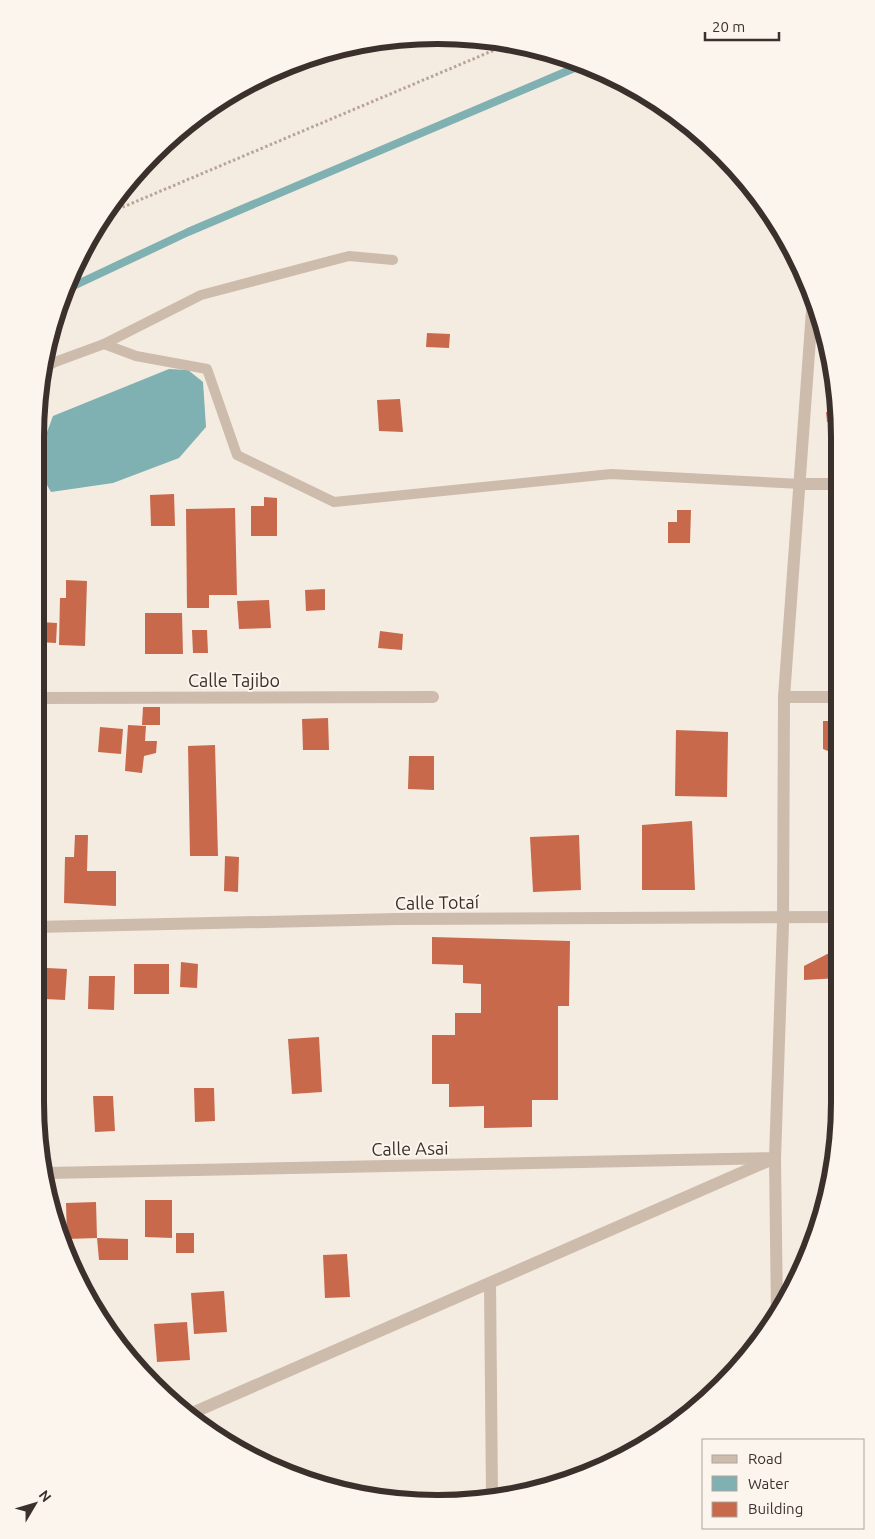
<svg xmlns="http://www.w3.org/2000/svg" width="875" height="1539" font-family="Ubuntu,sans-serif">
<rect width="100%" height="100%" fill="#f4ebe1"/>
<polygon fill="#7fb0b2" points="169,369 188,370 203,382 206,427 179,458 113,483 51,492 36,466 36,462 53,416"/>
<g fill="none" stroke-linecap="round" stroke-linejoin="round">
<polyline stroke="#7fb0b2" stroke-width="8" points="67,289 188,232 584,64"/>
</g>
<g fill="#c8694b">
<polygon points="427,333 450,334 449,348 426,347"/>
<polygon points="400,399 403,432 379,431 377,400"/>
<polygon points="837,411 837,421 827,422 826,412"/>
<polygon points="174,494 175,526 151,526 150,495"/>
<polygon points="264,497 277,498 277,536 251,536 251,506 264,506"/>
<polygon points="235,508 237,595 209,595 209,608 187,608 186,509"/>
<polygon points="677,510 691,510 690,543 668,543 668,522 677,522"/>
<polygon points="66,580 87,581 85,646 59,645 60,598 66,598"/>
<polygon points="325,589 325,610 306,611 305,590"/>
<polygon points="269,600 271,628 239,629 237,601"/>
<polygon points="145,613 182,613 183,654 145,654"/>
<polygon points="40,622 57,623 56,643 39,642"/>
<polygon points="192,630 207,630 208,653 193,653"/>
<polygon points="380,631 403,634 402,650 378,648"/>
<polygon points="143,707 160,707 160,725 142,725"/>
<polygon points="328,718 329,750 303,750 302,719"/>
<polygon points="823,721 838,721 838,755 823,749"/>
<polygon points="128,725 146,726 145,741 157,741 156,753 144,756 142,773 125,771"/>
<polygon points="100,727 123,729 121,754 98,752"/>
<polygon points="676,730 728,732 727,797 675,796"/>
<polygon points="215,745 218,856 190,856 188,746"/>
<polygon points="409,756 434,756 434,790 408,789"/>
<polygon points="692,821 695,890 642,890 642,825"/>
<polygon points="75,835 88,835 87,871 116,871 116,906 64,903 65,857 74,857"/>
<polygon points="579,835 581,890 533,892 530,837"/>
<polygon points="225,856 239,857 238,892 224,891"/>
<polygon points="432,937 570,941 569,1006 558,1006 558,1100 532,1100 532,1127 484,1128 484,1106 449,1107 449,1084 432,1084 432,1035 455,1035 455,1013 481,1013 481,984 463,983 463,965 432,964"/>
<polygon points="835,950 839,952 839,978 804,980 804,966"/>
<polygon points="181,962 198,964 197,988 180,987"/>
<rect x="134" y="964" width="35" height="30"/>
<polygon points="47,968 67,969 65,1000 45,999"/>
<polygon points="89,976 115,976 114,1010 88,1009"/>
<polygon points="319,1037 322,1092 292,1094 288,1039"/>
<polygon points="194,1088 214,1088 215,1121 195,1122"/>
<polygon points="93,1096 113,1096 115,1131 95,1132"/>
<polygon points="145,1200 172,1200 172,1238 145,1237"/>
<polygon points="96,1202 97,1238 67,1239 66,1203"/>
<rect x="176" y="1233" width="18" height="20"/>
<polygon points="97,1238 128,1239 128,1260 99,1260"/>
<polygon points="347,1254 350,1297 325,1298 323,1255"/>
<polygon points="224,1291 227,1332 194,1334 191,1293"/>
<polygon points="187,1322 190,1360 157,1362 154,1324"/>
</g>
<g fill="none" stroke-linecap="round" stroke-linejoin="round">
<polyline stroke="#b9a596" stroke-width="3" stroke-dasharray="2.5 2.5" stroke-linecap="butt" points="104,215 511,43"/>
<g stroke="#cdbbac" stroke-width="10">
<polyline points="104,344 201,295 349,256 393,260"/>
<polyline points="43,369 55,362 104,344 136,356 207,369 237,455 334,502 611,474 801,484"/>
</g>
<g stroke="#cdbbac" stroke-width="12">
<polyline points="801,484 837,484"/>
<polyline points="784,697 838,697"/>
<polyline points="35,698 433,697"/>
<polyline points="35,927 397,919 838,917"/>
<polyline points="47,1173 775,1158 783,923 784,697 813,297"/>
<polyline points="490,1283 492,1496"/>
</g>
<polyline stroke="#cdbbac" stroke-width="12" points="190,1414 775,1158 777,1314"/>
</g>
<g text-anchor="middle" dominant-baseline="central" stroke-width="4" stroke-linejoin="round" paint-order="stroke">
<g font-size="18" fill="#3b302b" stroke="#fbf5ee">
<text x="234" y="680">Calle Tajibo</text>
<text transform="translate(437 902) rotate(-1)">Calle Totaí</text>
<text transform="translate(410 1148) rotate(-1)">Calle Asai</text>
</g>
</g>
<path d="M0 0H875V1539H0ZM437 44H438A393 393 0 0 1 831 437V1102A393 393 0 0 1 438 1495H437A393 393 0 0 1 44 1102V437A393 393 0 0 1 437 44Z" fill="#fbf5ee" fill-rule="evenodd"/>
<path fill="none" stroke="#3b302b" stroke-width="6" d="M437 44H438A393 393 0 0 1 831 437V1102A393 393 0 0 1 438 1495H437A393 393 0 0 1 44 1102V437A393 393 0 0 1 437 44Z"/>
<rect x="702" y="1439" width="162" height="90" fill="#fbf5ee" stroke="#aea6a0"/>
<rect x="712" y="1455" width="25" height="8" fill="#cdbbac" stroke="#aea6a0"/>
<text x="748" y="1464" font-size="15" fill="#3b302b">Road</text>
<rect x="712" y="1476" width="25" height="15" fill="#7fb0b2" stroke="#aea6a0"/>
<text x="748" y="1489" font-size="15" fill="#3b302b">Water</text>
<rect x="712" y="1502" width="25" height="15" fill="#c8694b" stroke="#aea6a0"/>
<text x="748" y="1514" font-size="15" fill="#3b302b">Building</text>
<g transform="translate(35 1504) rotate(52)" stroke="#fbf5ee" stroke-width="4" paint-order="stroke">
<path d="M0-4L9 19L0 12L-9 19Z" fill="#3b302b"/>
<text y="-8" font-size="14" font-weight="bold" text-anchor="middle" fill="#3b302b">N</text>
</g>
<path d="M705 32v8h74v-8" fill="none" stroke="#3b302b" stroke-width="2.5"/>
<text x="712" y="32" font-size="15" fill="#3b302b" stroke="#fbf5ee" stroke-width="4" paint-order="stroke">20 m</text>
</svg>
